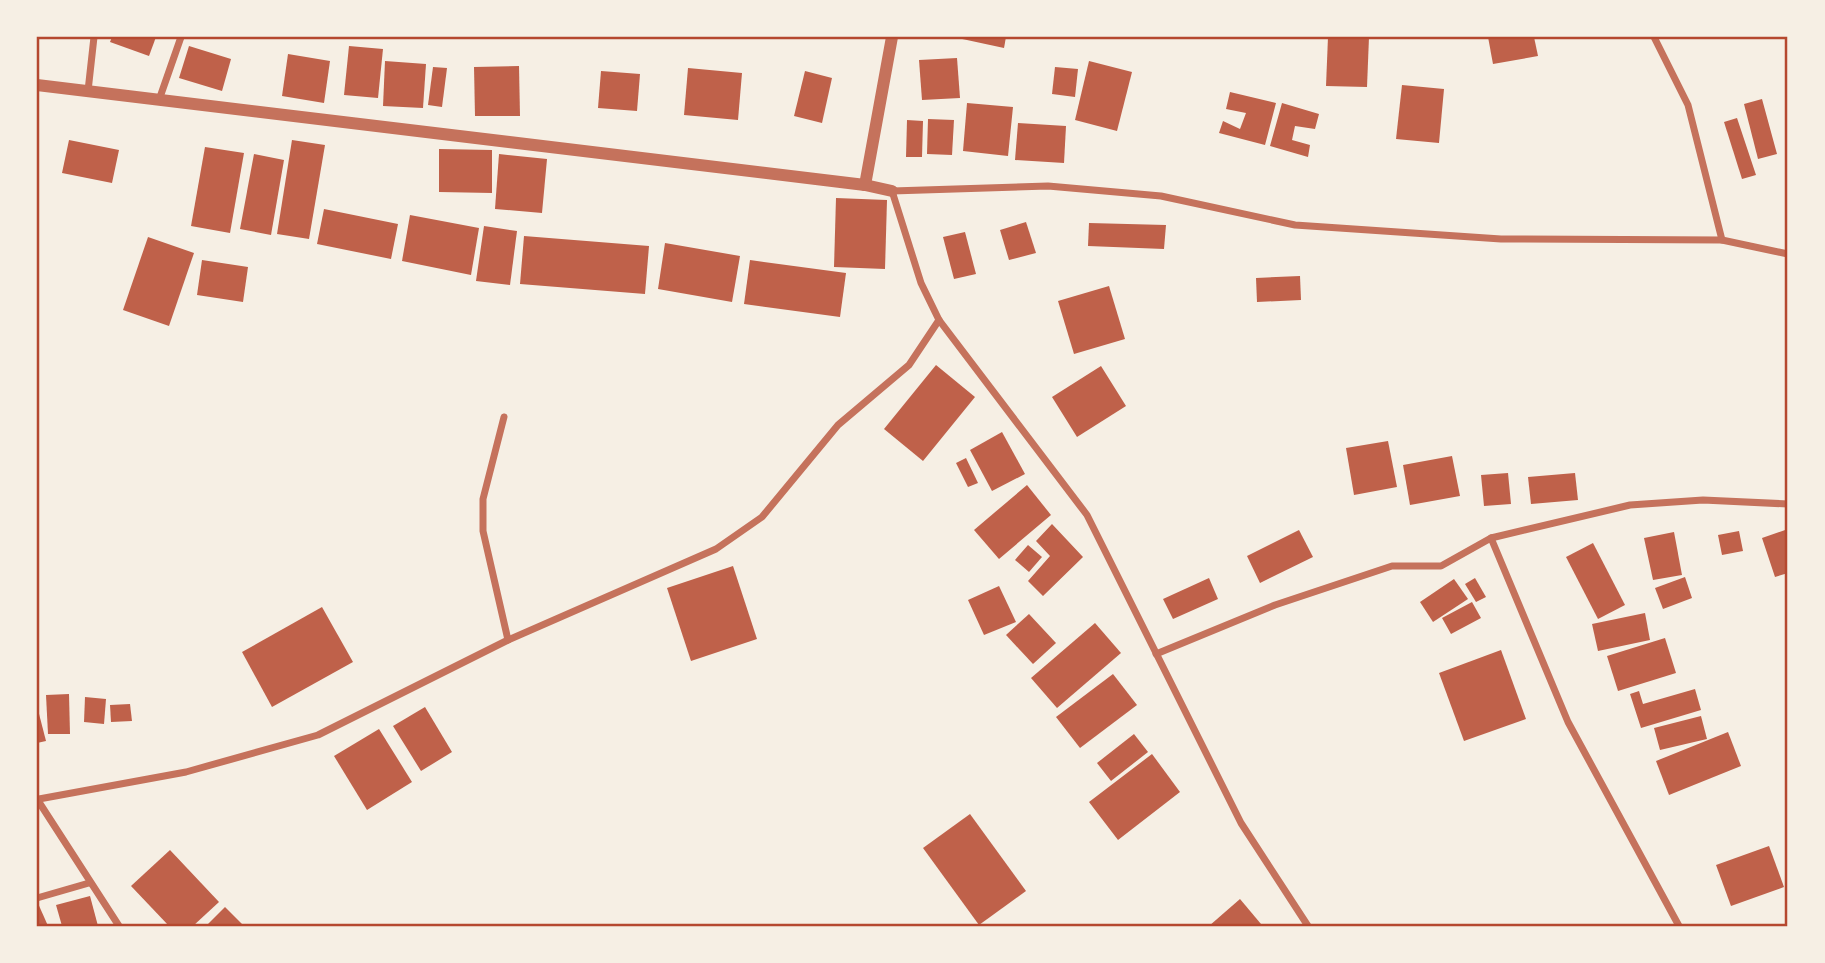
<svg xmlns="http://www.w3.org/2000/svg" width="1825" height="963" font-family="'Fira Sans',sans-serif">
<rect width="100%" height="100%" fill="#f6efe4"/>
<g fill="#bf614a">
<polygon points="112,37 156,37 149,56 110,42"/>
<polygon points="953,37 1006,37 1004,48"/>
<polygon points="1328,37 1369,37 1367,87 1326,86"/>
<polygon points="1488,37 1534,37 1538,56 1493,64"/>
<polygon points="189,46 231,59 222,91 179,78"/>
<polygon points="349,46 383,49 378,98 344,95"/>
<polygon points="288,54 330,61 324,103 282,96"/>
<polygon points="957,58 960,98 922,100 919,60"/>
<polygon points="385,61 426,64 423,108 383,106"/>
<polygon points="1089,61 1132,72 1117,131 1075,120"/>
<polygon points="519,66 520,116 475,116 474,67"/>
<polygon points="433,67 447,68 442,107 428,105"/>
<polygon points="1055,67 1078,69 1075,97 1052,94"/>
<polygon points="688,68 742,73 738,120 684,115"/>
<polygon points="601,71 640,74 637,111 598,108"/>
<polygon points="805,71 832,78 822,123 794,116"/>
<polygon points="1402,85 1444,89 1439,143 1396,139"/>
<polygon points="1230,92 1276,103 1265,145 1219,133 1223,121 1240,129 1246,113 1226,109"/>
<polygon points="1762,99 1777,154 1758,159 1744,104"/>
<polygon points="967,103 1013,107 1008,156 963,151"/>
<polygon points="1282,103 1319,114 1315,129 1295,126 1292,140 1310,145 1308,157 1270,146"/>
<polygon points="1737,118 1756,175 1742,179 1724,122"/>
<polygon points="928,119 954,120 952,155 927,154"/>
<polygon points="907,120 923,121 922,157 906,157"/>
<polygon points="1018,123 1066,126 1064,163 1015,160"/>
<polygon points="69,140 119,150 112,183 62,173"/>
<polygon points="292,140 325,145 309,239 277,234"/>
<polygon points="205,147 244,153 230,233 191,226"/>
<polygon points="439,149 492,150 492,193 439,192"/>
<polygon points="254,154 284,160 271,235 240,229"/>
<polygon points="499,154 547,159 542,213 495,209"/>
<polygon points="836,198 887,200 885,269 834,267"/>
<polygon points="324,209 398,224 391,259 317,244"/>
<polygon points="410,215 479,228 471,275 402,261"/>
<polygon points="1026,222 1036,253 1009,260 1000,230"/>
<polygon points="1089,223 1166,225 1164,249 1088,246"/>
<polygon points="484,226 517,231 510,285 476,281"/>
<polygon points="965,232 976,274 954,279 943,237"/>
<polygon points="524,236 649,246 645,294 520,284"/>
<polygon points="148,237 194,253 169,326 123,310"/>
<polygon points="665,243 740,256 732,302 658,289"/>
<polygon points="202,260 248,267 243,302 197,295"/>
<polygon points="750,260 846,273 840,317 744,304"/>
<polygon points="1300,276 1301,300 1257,302 1256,278"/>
<polygon points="1109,286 1125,339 1074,354 1058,301"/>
<polygon points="936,365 975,397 923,461 884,429"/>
<polygon points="1101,366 1126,406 1077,437 1052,397"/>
<polygon points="1002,432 1025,474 992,491 970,450"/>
<polygon points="1388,441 1397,487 1354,495 1346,448"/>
<polygon points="1452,456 1460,496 1410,505 1403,465"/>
<polygon points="966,458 978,483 968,487 956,463"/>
<polygon points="1508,473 1511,504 1484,506 1481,475"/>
<polygon points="1575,473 1578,500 1531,504 1528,477"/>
<polygon points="1027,485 1051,515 999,559 974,530"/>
<polygon points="1052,524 1083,557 1043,596 1028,581 1050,556 1036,541"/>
<polygon points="1788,529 1788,573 1775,577 1762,538"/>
<polygon points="1299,530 1313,557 1260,583 1247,556"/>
<polygon points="1739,531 1743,551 1722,555 1718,535"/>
<polygon points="1674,532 1682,575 1653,580 1644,538"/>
<polygon points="1593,543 1625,605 1598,619 1566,557"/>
<polygon points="1028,545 1042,557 1029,572 1015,560"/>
<polygon points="733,566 757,639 691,661 667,588"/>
<polygon points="1685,577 1692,598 1663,609 1655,588"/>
<polygon points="1209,578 1218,599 1173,619 1163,599"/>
<polygon points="1475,578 1486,597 1476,602 1465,584"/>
<polygon points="1454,579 1468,599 1433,622 1420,602"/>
<polygon points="999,586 1016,622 984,635 968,600"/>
<polygon points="1472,602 1481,618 1451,634 1442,618"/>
<polygon points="322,607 353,662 272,707 242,652"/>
<polygon points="1645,613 1650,640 1598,651 1592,624"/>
<polygon points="1029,614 1056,643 1033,664 1006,635"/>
<polygon points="1095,623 1121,653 1057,708 1031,678"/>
<polygon points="1665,638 1676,673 1618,691 1607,656"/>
<polygon points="1501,650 1526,719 1464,741 1439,673"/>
<polygon points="1113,674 1137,705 1080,748 1056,717"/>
<polygon points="1695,689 1701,710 1641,728 1630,694 1639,691 1643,704"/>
<polygon points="69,694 70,734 48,734 46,695"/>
<polygon points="85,697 106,699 104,724 84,722"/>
<polygon points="130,704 132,721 111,722 110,705"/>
<polygon points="37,706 46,741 37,743"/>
<polygon points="425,707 452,752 421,771 393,726"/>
<polygon points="1701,716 1707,739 1660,750 1654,728"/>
<polygon points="379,729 412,782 367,810 334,756"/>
<polygon points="1728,732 1741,766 1669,795 1656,761"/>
<polygon points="1134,734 1148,752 1111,781 1097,763"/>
<polygon points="1152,754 1180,792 1118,840 1089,802"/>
<polygon points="970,814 1026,891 979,925 923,848"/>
<polygon points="1769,846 1784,887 1731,906 1716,865"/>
<polygon points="170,850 219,902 193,926 169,926 131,886"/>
<polygon points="90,896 98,926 62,926 56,905"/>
<polygon points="1240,899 1261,924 1209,926"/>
<polygon points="37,901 48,926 37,926"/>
<polygon points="225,907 244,926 206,926"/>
</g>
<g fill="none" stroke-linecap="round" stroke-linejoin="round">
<g stroke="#c5725c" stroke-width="7">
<polyline points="1654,37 1688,105 1722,240"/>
<polyline points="88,91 94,37"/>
<polyline points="159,100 181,37"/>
<polyline points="504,417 483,499 483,531 508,640"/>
<polyline points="1491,538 1568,722 1679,926"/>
<polyline points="1156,654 1275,605 1392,566 1441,566 1491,538 1630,505 1703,500 1788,504"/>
<polyline points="37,799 119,926"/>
<polyline points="39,799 186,772 318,735 508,640 716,549 762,517 838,425 909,365 939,320"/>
<polyline points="37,898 89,883"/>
<polyline points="1308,926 1241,823 1087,515 939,320 921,283 892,191 1048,186 1161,196 1295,225 1501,239 1722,240 1788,254"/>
</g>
<g stroke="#c5725c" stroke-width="12">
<polyline points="37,85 865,185 892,191"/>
<polyline points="865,185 892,37"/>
</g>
</g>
<rect width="1825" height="963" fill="none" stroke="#f6efe4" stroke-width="77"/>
<rect x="38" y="38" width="1748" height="887" fill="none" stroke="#b5482f" stroke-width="2.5"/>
</svg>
